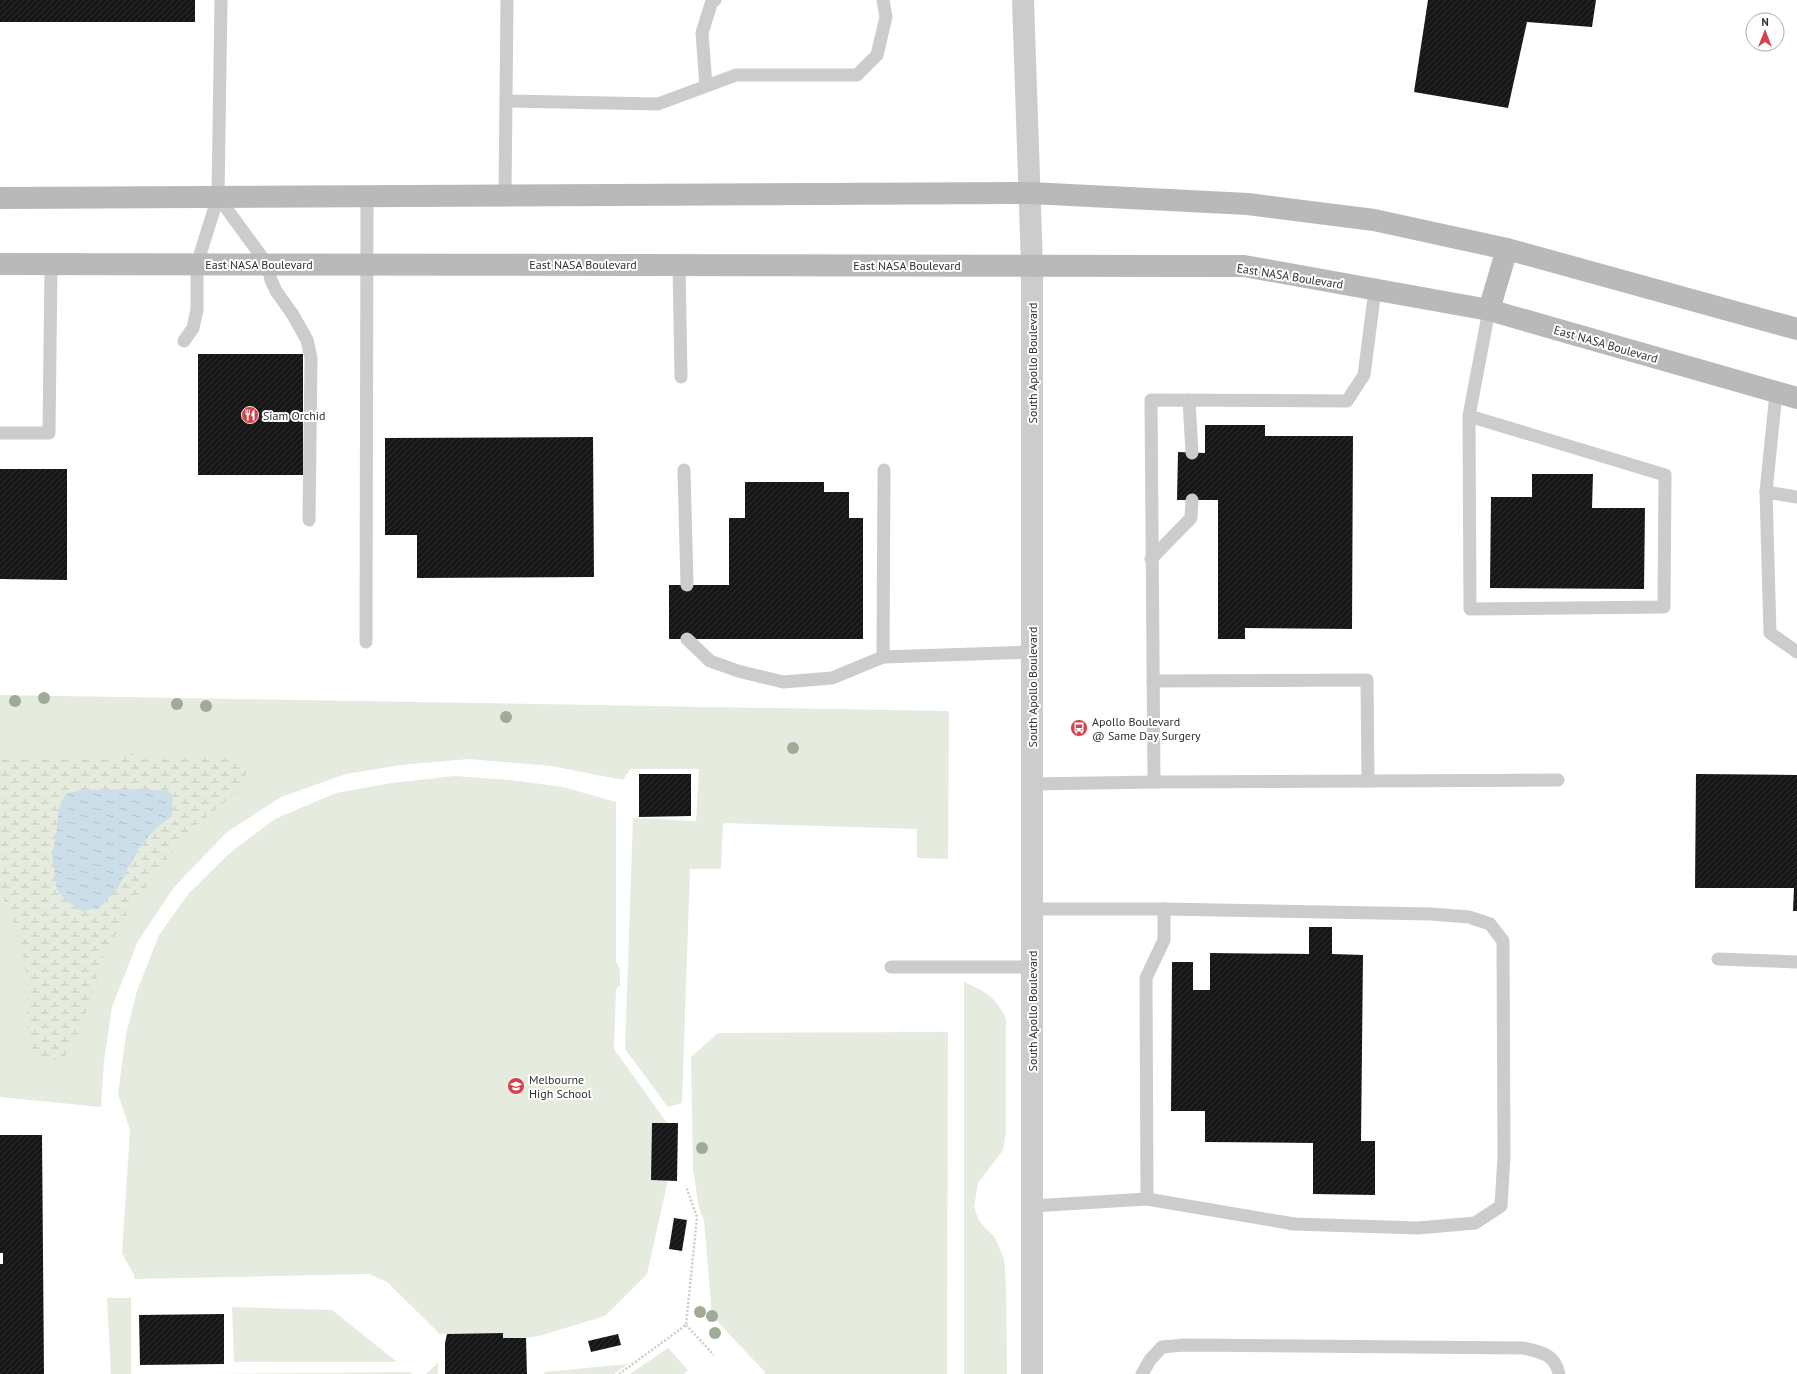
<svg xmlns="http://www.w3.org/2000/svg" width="1797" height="1374" font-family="'PT Sans',sans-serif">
<defs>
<pattern id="wetland-marsh" width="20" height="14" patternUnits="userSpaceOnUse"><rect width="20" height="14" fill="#e5ebde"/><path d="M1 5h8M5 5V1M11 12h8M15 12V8" fill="none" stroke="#c5cabf"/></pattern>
<pattern id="water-ripples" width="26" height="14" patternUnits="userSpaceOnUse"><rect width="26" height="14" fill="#ccdee9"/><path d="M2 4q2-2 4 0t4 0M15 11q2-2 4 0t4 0" fill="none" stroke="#b0bfc8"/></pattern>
<pattern id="building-hatch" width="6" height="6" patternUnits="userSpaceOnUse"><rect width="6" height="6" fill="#161616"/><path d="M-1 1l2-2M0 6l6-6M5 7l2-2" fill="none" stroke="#303030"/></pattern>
</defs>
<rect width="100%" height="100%" fill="#fff"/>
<g fill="#e5ebde">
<polygon points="0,695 949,711 948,859 917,858 917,829 723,823 721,869 690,869 682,1103 668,1107 625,1049 633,818 696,821 699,769 630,769 623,780 551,766 469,759 401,765 346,774 281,797 227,832 175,886 138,941 112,1007 104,1061 101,1107 0,1097"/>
<polygon points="454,776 511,780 563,787 616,802 616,962 620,969 620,985 616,989 614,1049 667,1123 652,1123 651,1179 668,1180 647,1274 605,1316 542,1335 526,1338 503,1338 503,1333 440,1334 387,1282 369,1274 134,1279 134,1275 122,1253 130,1130 118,1094 126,1034 137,991 159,935 189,893 230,853 275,819 336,793 391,783"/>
<path d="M964 982C986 992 996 997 1006 1019V1132L1003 1150 978 1183 974 1207 979 1221 995 1238 1004 1259 1006 1281 1007 1374H964Z"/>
<polygon points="948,1032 947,1374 764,1374 765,1372 712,1316 704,1220 699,1208 693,1170 691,1057 718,1033"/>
<polygon points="107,1298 131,1298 131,1374 111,1374"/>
<polygon points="232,1307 332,1310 397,1362 234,1362"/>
<polygon points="668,1348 688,1370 684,1374 630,1374"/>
<polygon points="438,1363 438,1374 426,1374"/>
<polygon points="628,1364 614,1374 544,1374 545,1372"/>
<polygon points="409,1372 412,1374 211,1374"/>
</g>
<polygon fill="url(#wetland-marsh)" points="125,753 134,753 134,759 237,758 247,767 244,784 230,798 186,833 128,913 104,955 81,1029 66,1055 53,1061 36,1057 30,1045 27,1024 28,984 22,953 11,914 0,892 0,760 124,760"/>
<polygon fill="url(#water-ripples)" points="143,789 168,791 173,796 172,816 155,829 139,848 117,889 99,908 83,911 68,902 57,890 52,856 56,836 59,807 66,794 81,790"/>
<g fill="url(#building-hatch)">
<rect x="0" y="0" width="195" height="22"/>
<polygon points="1428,0 1596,0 1592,27 1527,22 1508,108 1414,92"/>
<rect x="198" y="354" width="105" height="121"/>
<polygon points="1205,425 1265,425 1265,436 1353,436 1352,629 1245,628 1245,639 1218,639 1218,500 1177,500 1178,452 1205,453"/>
<polygon points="593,437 594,577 417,578 417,535 385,535 385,438"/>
<polygon points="0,469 67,469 67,580 0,579"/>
<polygon points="1532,474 1593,474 1592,508 1645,508 1644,589 1490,588 1491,497 1532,497"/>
<polygon points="745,482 824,482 824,492 849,492 849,518 863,518 863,639 669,639 669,585 729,585 729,518 745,518"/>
<polygon points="639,774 691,774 691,816 639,817"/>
<polygon points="1696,774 1797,775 1797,911 1793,911 1794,888 1695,888"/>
<polygon points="1309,927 1332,927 1332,954 1363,955 1361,1141 1375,1141 1375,1195 1313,1194 1313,1143 1205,1142 1205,1111 1171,1111 1172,962 1193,962 1193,990 1210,990 1210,953 1309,954"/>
<polygon points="652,1123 678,1123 677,1181 651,1180"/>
<polygon points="0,1135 42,1135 44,1374 0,1374 0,1264 3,1264 3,1253 0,1253"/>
<polygon points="674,1218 687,1220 682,1251 669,1249"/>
<polygon points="224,1314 224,1364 140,1365 139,1315"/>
<polygon points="503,1333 503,1338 526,1338 527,1374 445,1374 445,1343 447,1334"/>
<polygon points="618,1334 621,1345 591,1352 588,1341"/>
</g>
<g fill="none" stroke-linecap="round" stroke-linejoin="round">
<g stroke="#ccc" stroke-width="2.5" stroke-dasharray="2 2" stroke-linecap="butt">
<polyline points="686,1325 714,1355"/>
<polyline points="619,1374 686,1325 697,1217 686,1186"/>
</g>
<g stroke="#ccc" stroke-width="13">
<polyline points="706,86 702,33 712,1 715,0"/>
<polyline points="506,101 658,104 736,75 857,75 877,55 886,17 883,0"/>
<polyline points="505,195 507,0"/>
<polyline points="218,197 267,264 271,280 276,291 293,315 307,340 311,358 309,520"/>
<polyline points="679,264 681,377"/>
<polyline points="184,341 193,328 197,310 197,264 218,197 221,0"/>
<polyline points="1776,393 1766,492 1770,633 1797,652"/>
<polyline points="1189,400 1192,453"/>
<polyline points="1469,416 1665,475 1664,607 1470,609 1469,416 1489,310"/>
<polyline points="0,433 49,433 51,264"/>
<polyline points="684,470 687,585"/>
<polyline points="884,470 883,657 1032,652"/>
<polyline points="1766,492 1797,497"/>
<polyline points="1151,559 1191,518 1192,500"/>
<polyline points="687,639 710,661 738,671 783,682 832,678 883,657"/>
<polyline points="366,642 367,196"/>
<polyline points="1153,681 1367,680 1368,781"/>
<polyline points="1154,782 1558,780"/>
<polyline points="1032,784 1154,782 1151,400 1347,401 1364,375 1375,290"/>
<polyline points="1032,909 1164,909 1164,940 1146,978 1147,1199 1032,1206"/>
<polyline points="1718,959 1797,962"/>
<polyline points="891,967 1032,967"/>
<polyline points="1147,1199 1294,1224 1418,1228 1475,1223 1501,1206 1504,1157 1503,941 1490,924 1469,917 1431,914 1164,909"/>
<path d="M1142 1374 1150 1360 1162 1347 1184 1345 1523 1348C1541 1352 1555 1354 1559 1374"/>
</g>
<polyline stroke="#ccc" stroke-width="22" points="1023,0 1032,266 1032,1374"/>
<g stroke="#b9b9b9" stroke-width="22">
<polyline points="0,198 1030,193 1248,204 1374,220 1507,249 1797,329"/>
<polyline points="0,264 1244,266 1489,310 1797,398"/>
<polyline points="1489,310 1507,249"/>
</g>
</g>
<g fill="#a0ab96">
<circle cx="44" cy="698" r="6"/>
<circle cx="15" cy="701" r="6"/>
<circle cx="177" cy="704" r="6"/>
<circle cx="206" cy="706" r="6"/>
<circle cx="506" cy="717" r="6"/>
<circle cx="793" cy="748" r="6"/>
<circle cx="702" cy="1148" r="6"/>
<circle cx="700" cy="1312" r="6"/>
<circle cx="712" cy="1316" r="6"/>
<circle cx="715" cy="1333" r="6"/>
</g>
<defs>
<g id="restaurant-disc" transform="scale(0.9)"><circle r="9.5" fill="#d5424c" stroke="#fff"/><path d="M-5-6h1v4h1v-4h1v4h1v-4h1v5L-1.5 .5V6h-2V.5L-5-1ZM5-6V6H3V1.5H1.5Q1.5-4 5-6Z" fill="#fff"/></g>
<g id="bus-disc" transform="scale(0.9)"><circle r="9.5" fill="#d5424c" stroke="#fff"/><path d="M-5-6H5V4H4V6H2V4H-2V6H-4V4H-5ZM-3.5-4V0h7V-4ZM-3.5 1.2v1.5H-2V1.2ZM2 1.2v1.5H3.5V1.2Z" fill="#fff"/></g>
<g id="school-disc" transform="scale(0.9)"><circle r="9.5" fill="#d5424c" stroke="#fff"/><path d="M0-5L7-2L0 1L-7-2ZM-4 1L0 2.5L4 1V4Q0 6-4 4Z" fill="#fff"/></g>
</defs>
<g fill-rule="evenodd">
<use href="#restaurant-disc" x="250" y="415"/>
<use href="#bus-disc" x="1079" y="728"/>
<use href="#school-disc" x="516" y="1086"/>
</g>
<g text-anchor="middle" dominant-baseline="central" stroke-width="4" stroke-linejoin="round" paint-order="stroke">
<g font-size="12" fill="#2f2f2f" stroke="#fff">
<text x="259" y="264">East NASA Boulevard</text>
<text x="583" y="264">East NASA Boulevard</text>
<text x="907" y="265">East NASA Boulevard</text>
<text transform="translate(1290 276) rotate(9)">East NASA Boulevard</text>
<text transform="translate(1606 344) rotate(16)">East NASA Boulevard</text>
<text transform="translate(1032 363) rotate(-90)">South Apollo Boulevard</text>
<text transform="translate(1032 687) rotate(-90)">South Apollo Boulevard</text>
<text transform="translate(1032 1011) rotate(-90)">South Apollo Boulevard</text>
</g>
<g font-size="12" fill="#2f2f2f" stroke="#fff" text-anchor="start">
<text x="263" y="415">Siam Orchid</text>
<text x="1092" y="721">Apollo Boulevard<tspan x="1092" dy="14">@ Same Day Surgery</tspan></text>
<text x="529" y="1079">Melbourne<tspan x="529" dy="14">High School</tspan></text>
</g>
</g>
<g transform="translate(1765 32)"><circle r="19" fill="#ffffff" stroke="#acacac"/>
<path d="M0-3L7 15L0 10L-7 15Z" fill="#d5424c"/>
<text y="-6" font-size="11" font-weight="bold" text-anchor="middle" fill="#2f2f2f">N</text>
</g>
</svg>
